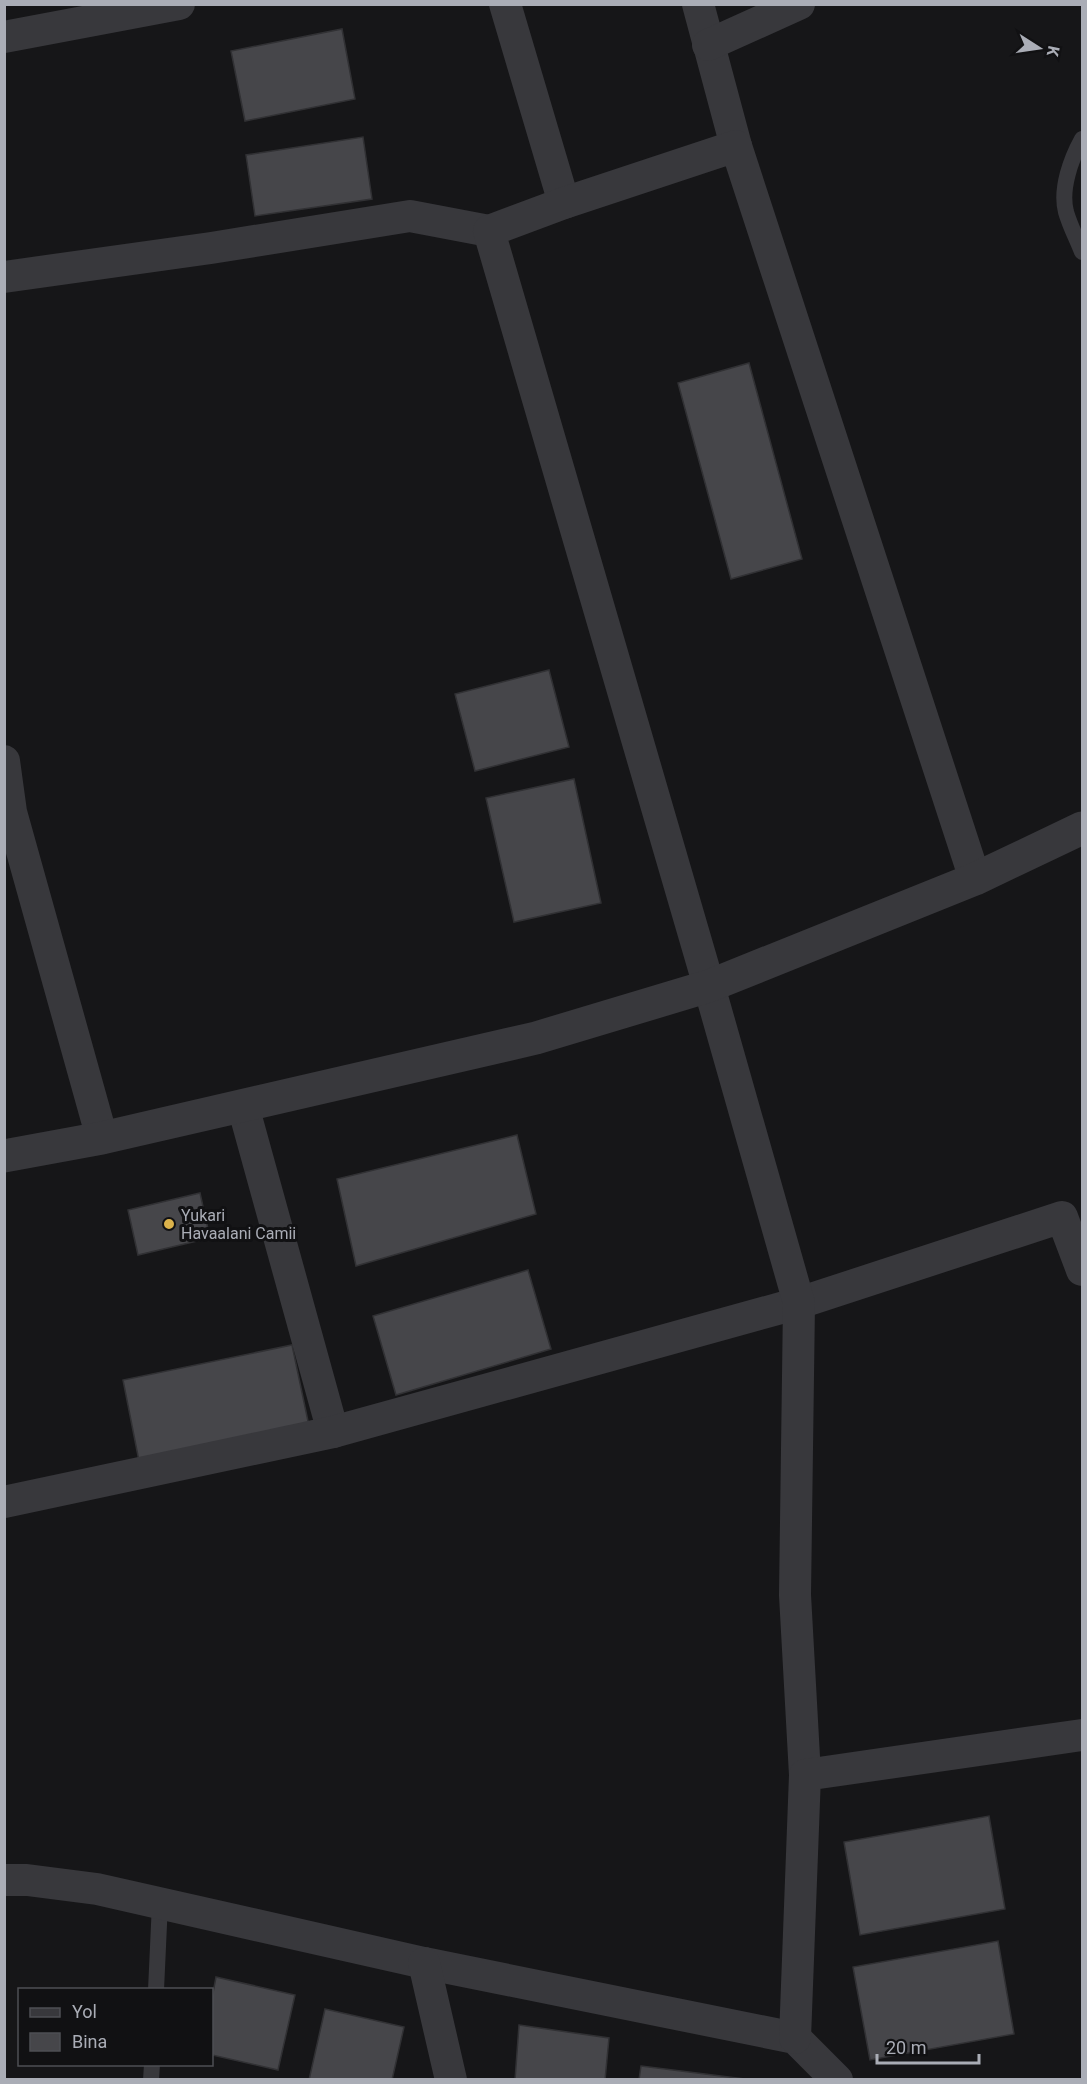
<svg xmlns="http://www.w3.org/2000/svg" width="1087" height="2084" font-family="Roboto,sans-serif">
<rect width="100%" height="100%" fill="#161618"/>
<g fill="#46464a" stroke="#313134" stroke-width="1.5">
<polygon points="342,29 355,99 245,121 231,51"/>
<polygon points="363,137 372,199 255,216 246,155"/>
<polygon points="749,363 802,559 731,579 678,383"/>
<polygon points="549,670 569,747 475,771 455,694"/>
<polygon points="574,779 601,903 514,922 486,798"/>
<polygon points="517,1135 536,1214 356,1266 337,1179"/>
<polygon points="200,1193 210,1238 138,1255 128,1210"/>
<polygon points="528,1270 551,1349 396,1395 373,1316"/>
<polygon points="292,1345 309,1426 139,1461 123,1380"/>
<polygon points="989,1816 1005,1909 860,1935 844,1842"/>
<polygon points="998,1941 1014,2034 870,2060 853,1967"/>
<polygon points="216,1977 295,1995 278,2070 212,2055 212,1998"/>
<polygon points="325,2009 404,2027 392,2080 309,2080"/>
<polygon points="519,2025 609,2038 605,2080 515,2080"/>
<polygon points="641,2066 753,2080 639,2080"/>
</g>
<g fill="none" stroke-linecap="round" stroke-linejoin="round">
<g stroke="#38383c" stroke-width="16">
<path d="M1082 139C1071 159 1060 189 1066 212 1070 226 1077 239 1082 252"/>
<polyline points="156,1990 160,1903"/>
<polyline points="151,2080 152,2064"/>
</g>
<g stroke="#38383c" stroke-width="32">
<polyline points="505,4 564,203"/>
<polyline points="698,4 736,146"/>
<polyline points="4,37 179,4"/>
<polyline points="708,45 799,4"/>
<polyline points="4,277 211,248 410,216 489,231"/>
<polyline points="4,761 11,812 102,1138"/>
<polyline points="243,1106 333,1432"/>
<polyline points="4,1502 333,1432 799,1303 1062,1217 1082,1270"/>
<polyline points="805,1775 795,1595 799,1303 709,986 489,231 564,203 736,146 975,879"/>
<polyline points="4,1880 27,1880 97,1889 424,1963 795,2038 837,2080"/>
<polyline points="424,1963 451,2080"/>
<polyline points="795,2038 805,1775 1082,1735"/>
</g>
<polyline stroke="#38383c" stroke-width="33" points="4,1156 102,1138 536,1038 709,986 975,879 1082,828"/>
</g>
<circle fill="#dbb24b" stroke="#111113" stroke-width="2" cx="169" cy="1224" r="6"/>
<g text-anchor="middle" dominant-baseline="central" stroke-width="6" stroke-linejoin="round" paint-order="stroke">
<g font-size="16" fill="#aaadb6" stroke="#111113" text-anchor="start">
<text x="181" y="1215">Yukari<tspan x="181" dy="18">Havaalani Camii</tspan></text>
</g>
</g>
<rect width="1087" height="2084" fill="none" stroke="#aaadb6" stroke-width="12"/>
<rect x="18" y="1988" width="195" height="78" fill="#111113" stroke="#4e4f54" stroke-width="1.5"/>
<rect x="30" y="2008" width="30" height="9" fill="#38383c" stroke="#4e4f54" stroke-width="1.5"/>
<text x="72" y="2018" font-size="18" fill="#aaadb6">Yol</text>
<rect x="30" y="2033" width="30" height="18" fill="#46464a" stroke="#4e4f54" stroke-width="1.5"/>
<text x="72" y="2048" font-size="18" fill="#aaadb6">Bina</text>
<g transform="translate(1039 48) rotate(102)" stroke="#111113" stroke-width="4.5" paint-order="stroke">
<path d="M0-4.5L10 22L0 15L-10 22Z" fill="#aaadb6"/>
<text y="-9" font-size="16" font-weight="bold" text-anchor="middle" fill="#aaadb6">K</text>
</g>
<path d="M877 2054v9h102v-9" fill="none" stroke="#aaadb6" stroke-width="3"/>
<text x="886" y="2054" font-size="18" fill="#aaadb6" stroke="#111113" stroke-width="4.5" paint-order="stroke">20 m</text>
</svg>
